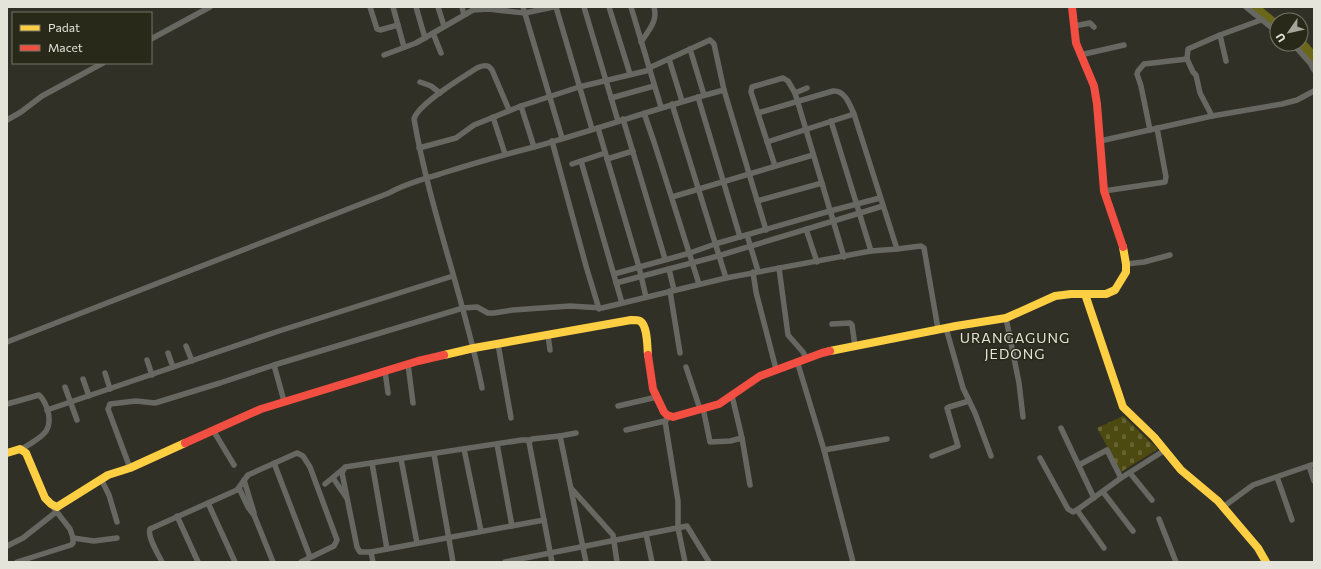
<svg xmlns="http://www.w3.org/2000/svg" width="1321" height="569" font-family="Commissioner,sans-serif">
<defs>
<pattern id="cemetery-stones" width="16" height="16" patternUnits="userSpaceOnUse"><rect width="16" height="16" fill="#4c4911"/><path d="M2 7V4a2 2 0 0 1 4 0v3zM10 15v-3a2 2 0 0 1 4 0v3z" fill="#666333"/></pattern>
</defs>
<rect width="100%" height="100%" fill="#303026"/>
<polygon fill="url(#cemetery-stones)" points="1123,416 1158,449 1121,472 1097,428"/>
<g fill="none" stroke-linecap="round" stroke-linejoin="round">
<g stroke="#6a6719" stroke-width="10">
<polyline points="1254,7 1277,26"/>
<polyline points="1301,43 1314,58"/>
</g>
<g stroke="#686863" stroke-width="5.5">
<polyline points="370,7 377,29 380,30 398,25"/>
<polyline points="393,7 404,47"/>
<polyline points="416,7 425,38"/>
<polyline points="438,7 444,26"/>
<polyline points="462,7 464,15"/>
<polyline points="523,7 562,138"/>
<polyline points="556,7 592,129"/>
<polyline points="584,7 618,121"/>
<polyline points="609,7 630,74"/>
<polyline points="631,7 661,107"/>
<polyline points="1246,7 1277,32"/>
<polyline points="1074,26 1090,23 1094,27"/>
<polyline points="433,33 441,53"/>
<polyline points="1220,35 1226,61"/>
<polyline points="151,39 210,7"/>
<path d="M641 42C649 30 658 21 654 7"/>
<polyline points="1293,44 1310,63 1314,70"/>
<polyline points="690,49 704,95"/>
<polyline points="384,55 416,43 473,10 488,9 525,13 553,7"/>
<polyline points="1080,55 1124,45"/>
<polyline points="669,59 682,101"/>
<polyline points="649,68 710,40 714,44 724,90"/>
<polyline points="420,82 431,86 440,93"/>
<polyline points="795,93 844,257"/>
<polyline points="698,97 740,237"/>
<polyline points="611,98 654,86"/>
<polyline points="672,104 726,278"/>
<polyline points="521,106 534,147"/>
<polyline points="644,113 654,142 699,284"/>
<polyline points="1212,116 1200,93 1196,75 1193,72 1187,59 1188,49 1220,35 1261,20"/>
<polyline points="493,117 505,154"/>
<polyline points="623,119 665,259"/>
<polyline points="7,120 21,112 42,96 103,63"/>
<polyline points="831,121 871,251"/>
<polyline points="598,128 639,267 646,297"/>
<polyline points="1150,130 1141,86 1137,74 1138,71 1144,64 1187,59"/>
<polyline points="552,141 586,266 599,309"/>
<polyline points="1100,141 1212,116 1282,104 1297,100 1314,91"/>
<polyline points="767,142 854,114"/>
<polyline points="419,148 456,138 474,125 521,106 579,87 650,70"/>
<polyline points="607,159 633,151"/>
<polyline points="581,161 622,303"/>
<polyline points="572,164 605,153"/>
<polyline points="775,166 751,92 752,87 783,78 788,81 795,93 807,88"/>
<polyline points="1104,191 1165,182 1166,177 1157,128"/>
<polyline points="672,197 813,155"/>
<polyline points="757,201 822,183"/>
<polyline points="806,229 817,262"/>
<polyline points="747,235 758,271"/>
<polyline points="897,249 921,246 924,248 938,329"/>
<polyline points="1126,264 1144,262 1170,255"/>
<polyline points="779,268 788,335 803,352 806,358"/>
<polyline points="669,269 674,290"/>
<polyline points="753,272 756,292 776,369"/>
<polyline points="614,274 690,253 715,244 830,211 880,198"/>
<polyline points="616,283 718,256 883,206"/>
<polyline points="670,291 680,353"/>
<polyline points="1006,318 1019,383 1023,417"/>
<polyline points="832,324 850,323 852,325 855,346"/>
<polyline points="946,328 963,388 975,413 991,456"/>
<polyline points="548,335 550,350"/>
<path d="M7 342 389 193C404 184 423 179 440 174 471 164 503 155 534 147 598 129 660 107 724 90L766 230"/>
<polyline points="498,344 511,418"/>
<polyline points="186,346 192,361"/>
<polyline points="168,353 173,367"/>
<polyline points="147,360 152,375"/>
<polyline points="797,361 824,450 853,562"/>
<polyline points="408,364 413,403"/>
<polyline points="274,365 284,401"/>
<polyline points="686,367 700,409"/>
<polyline points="385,371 388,393"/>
<polyline points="105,373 110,389"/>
<polyline points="83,379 89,396"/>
<polyline points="65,387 77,420"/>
<path d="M482 388C464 297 430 211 414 119 418 104 463 77 477 68 483 65 488 64 492 70L509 110"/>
<polyline points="732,396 742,438 750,485"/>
<path d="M7 404 39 395C43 398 45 403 47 408 55 433 40 437 22 449"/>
<polyline points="618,406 657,397"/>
<polyline points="703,408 710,442 730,441 742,438"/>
<polyline points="47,410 279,331 453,276"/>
<polyline points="665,421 678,501 678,528 685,562"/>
<polyline points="1061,428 1094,498"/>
<polyline points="213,430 234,465"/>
<polyline points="626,430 665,421 668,418"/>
<polyline points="560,436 576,433"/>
<polyline points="529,440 522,440 345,467 342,473 357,547 360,552 371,552 544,520"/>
<polyline points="497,444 512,526"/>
<polyline points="464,449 481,531"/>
<polyline points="824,450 887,439"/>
<polyline points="434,454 453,562"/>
<polyline points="932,456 958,446 947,408 949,407 969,401"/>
<polyline points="1040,458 1068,509 1073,512 1077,510 1121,478 1165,450"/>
<polyline points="401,459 417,543"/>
<polyline points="274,463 310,557"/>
<polyline points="372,463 387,549"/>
<polyline points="1079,465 1107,450 1121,478"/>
<polyline points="1309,466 1314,481"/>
<path d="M130 468 108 409 110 404 136 401 155 403 220 383 274 365 463 308 477 307 488 313H494L513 310 570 306 602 308 726 278 871 251 897 249 854 114C850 105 845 90 833 91L758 113"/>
<polyline points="1130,473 1152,500"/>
<polyline points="1277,477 1292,520"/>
<polyline points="333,478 346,497"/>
<polyline points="101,479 109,495 117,522"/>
<polyline points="244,480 254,513"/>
<polyline points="325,484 343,469"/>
<polyline points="239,488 248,507 254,515 273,562"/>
<polyline points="571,488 613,535 617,562"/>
<polyline points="1103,492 1133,531"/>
<polyline points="208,503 235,562"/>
<polyline points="53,507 70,529 73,538 94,541 117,538"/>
<polyline points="1223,507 1253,485 1314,464"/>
<polyline points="1077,510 1104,548"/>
<polyline points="177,516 198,562"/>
<polyline points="1159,519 1176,562"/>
<polyline points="646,534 652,562"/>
<polyline points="7,546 23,538 56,512"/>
<polyline points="371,552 373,562"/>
<polyline points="17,562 71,545 73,543 73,538"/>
<path d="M162 562C158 554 147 536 150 529L237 490 248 475 297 453 303 456 310 467 337 540 334 546 301 562"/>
<polyline points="505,562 687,526 709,562"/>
<polyline points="552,562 529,442 532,439 560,436 586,562"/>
</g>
<g stroke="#ffcf43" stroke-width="8">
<polyline points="1085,294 1123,407 1154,437 1181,470 1218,501 1258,548 1266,562"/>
<polyline points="830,351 956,326 1006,318 1055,296 1071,294 1106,294 1115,290 1126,272 1126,264 1123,247"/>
<path d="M444 355 474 348 631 320C634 320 638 320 640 321 648 326 647 347 648 355"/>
<polyline points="7,453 20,449 26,453 45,498 51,504 57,507 108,475 130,468 185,443"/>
</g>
<g stroke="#f24e42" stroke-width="8">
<polyline points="1072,7 1076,43 1094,86 1097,104 1104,191 1123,247"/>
<polyline points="648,355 653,389 664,412 667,415 673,417 719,404 760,376 822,353 830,351"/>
<polyline points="185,443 261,409 418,361 444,355"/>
</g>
</g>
<g text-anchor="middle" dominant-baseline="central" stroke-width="3" stroke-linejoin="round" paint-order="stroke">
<g font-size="14" letter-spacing="1" fill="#e4e4da" stroke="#292919">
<text x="1015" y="337">URANGAGUNG<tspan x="1015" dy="16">JEDONG</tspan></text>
</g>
</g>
<rect width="1321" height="569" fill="none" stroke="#e4e4da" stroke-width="16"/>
<rect x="12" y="12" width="140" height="52" fill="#292919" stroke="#747466"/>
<rect x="20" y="25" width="20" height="6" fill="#ffcf43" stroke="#747466"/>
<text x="48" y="32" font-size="12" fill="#e4e4da">Padat</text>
<rect x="20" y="45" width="20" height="6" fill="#f24e42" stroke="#747466"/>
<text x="48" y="52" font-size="12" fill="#e4e4da">Macet</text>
<g transform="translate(1289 32) rotate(236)"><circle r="19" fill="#292919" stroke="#747466"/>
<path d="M0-3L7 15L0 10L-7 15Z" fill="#a5a59b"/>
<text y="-6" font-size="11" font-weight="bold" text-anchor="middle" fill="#e4e4da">U</text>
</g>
</svg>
